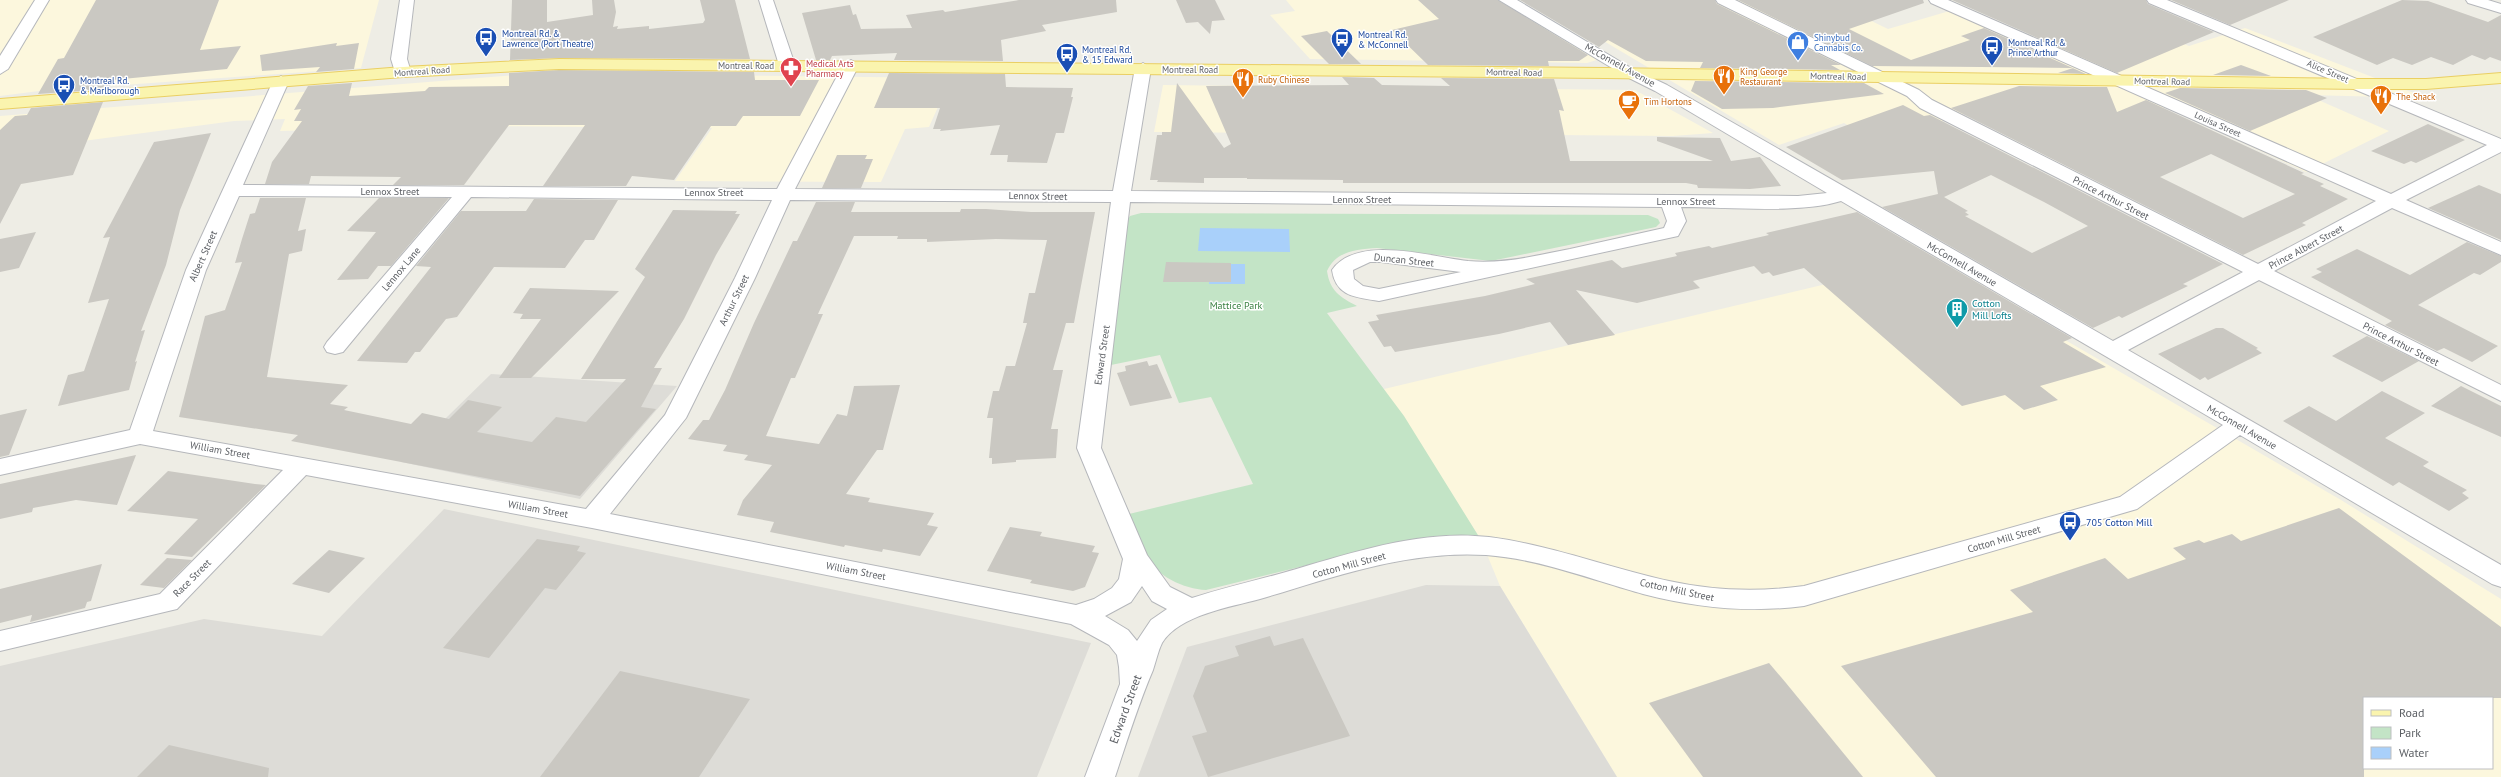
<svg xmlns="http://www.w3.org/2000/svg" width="2501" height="777" font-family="'PT Sans',sans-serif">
<rect width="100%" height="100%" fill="#eeede5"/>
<g fill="#fcf7dd" fill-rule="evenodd">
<polygon points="0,0 379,0 361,68 39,91 0,96"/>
<polygon points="1286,0 1496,0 1600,59 1587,63 1310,59 1270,15 1295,11"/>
<polygon points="1727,0 1855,13 1888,29 1963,7 2038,40 2089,23 2148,29 2189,46 2245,28 2427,98 2307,95 2389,131 2306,172 2165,107 2083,141 1969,112 1915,131 1865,135 1844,123 1779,145 1548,8 1664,20"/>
<polygon points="541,73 951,78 929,127 905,129 881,182 675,181 712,128 462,126 280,131 285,119 234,121 0,152 0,116"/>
<polygon points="1163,85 1635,90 1713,133 1673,136 1154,132"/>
<path d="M1927 260 2341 500 2501 599V777H1617L1500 586 1481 540 1384 389ZM2364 698H2492V768H2364Z"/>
</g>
<g fill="#dddcd7">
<polygon points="491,374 677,386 580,499 401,462"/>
<polygon points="444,509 1091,643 1037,777 0,777 0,666 204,619 322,636"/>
<polygon points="1426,585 1500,586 1617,777 1138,777 1187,647"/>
</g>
<path fill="#c3e4c6" d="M1141 213 1648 215 1658 219 1660 223 1656 227 1491 261 1377 248C1357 249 1336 251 1327 271 1330 291 1340 297 1357 306L1327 313 1404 416 1481 540 1401 542 1206 590C1184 589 1156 576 1145 555 1139 542 1135 528 1129 514L1253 484 1211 397 1179 403 1160 355 1106 366 1128 219 1130 216Z"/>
<g fill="#a9d0fa">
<polygon points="1200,228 1289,229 1290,252 1198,251"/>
<polygon points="1210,264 1245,264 1245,284 1209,284"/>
</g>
<g fill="#cac8c2" fill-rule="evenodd">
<polygon points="96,0 219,0 200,50 241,46 227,69 112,80 109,89 38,94 58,59 64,58"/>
<polygon points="512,0 547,0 547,22 593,15 592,0 614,0 616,12 613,27 618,26 617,29 649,26 649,29 703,23 705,20 700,0 735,0 750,59 559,58 510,60"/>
<polygon points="1019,0 1116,0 1117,12 1042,25 1046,31 1001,40 1003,61 894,60 897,53 832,56 830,60 816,60 802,13 850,5 853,15 856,14 861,29 912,28 906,15 943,10 945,12"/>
<polygon points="1176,0 1215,0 1225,20 1212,21 1210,34 1198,22 1186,23"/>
<polygon points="1418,0 1498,0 1588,55 1579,61 1548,61 1549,66 1428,65 1392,30 1439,19"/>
<polygon points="1520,0 1715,0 1717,4 1841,65 1831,65 1840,70 1700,68 1703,62 1646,61 1608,40 1599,47"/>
<polygon points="1738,0 1923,0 1924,3 1849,29 1911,60 1970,40 1961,36 1984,28 2086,74 2058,73 2073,68 1872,66"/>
<polygon points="1952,0 2146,0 2148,4 2214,32 2117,73"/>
<polygon points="2171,0 2289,0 2230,25"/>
<polygon points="2402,0 2428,1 2488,22 2501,15 2501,61 2490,57 2485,60 2472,55 2453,65 2431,57 2412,65 2393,58 2377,65 2313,37"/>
<polygon points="1327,31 1361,64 1329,64 1301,36"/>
<polygon points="337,43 336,46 359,43 354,69 316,72 320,67 262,71 260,55"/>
<polygon points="2241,65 2271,76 2213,75"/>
<polygon points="559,70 754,72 755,80 819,80 800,116 743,116 736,126 711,126 674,180 632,176 626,186 543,186 585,125 509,125 464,185 393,185 401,177 311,176 309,184 265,184 272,162 302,121 294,121 301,109 294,110 308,86 352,83 349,96 425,91 429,87 509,86 509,73"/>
<polygon points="889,73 1005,74 1006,87 1073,88 1071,97 1073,97 1064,133 1056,133 1047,163 1007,162 1008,155 990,155 1000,125 940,131 941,129 933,129 940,108 874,108"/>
<polygon points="1342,77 1374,78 1382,85 1450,86 1441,78 1554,79 1564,111 1559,110 1570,161 1713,161 1657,141 1657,137 1720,138 1731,161 1760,157 1781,186 1750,189 1698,188 1697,185 1686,183 1343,183 1343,180 1247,179 1247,178 1204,178 1204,183 1157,182 1158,180 1150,180 1157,135 1162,135 1162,132 1171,132 1177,83 1224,148 1231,144 1206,86 1349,85"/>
<polygon points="1695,81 1864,83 1884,94 1773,108 1722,109 1691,91"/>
<path d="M2019 86 2107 87 2117 112 2146 100 2304 173 2301 174 2324 184 2320 186 2348 199 2302 223 2306 225 2243 255 1951 108ZM2211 154 2236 166 2295 194 2243 218 2160 177Z"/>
<polygon points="2180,88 2306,90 2327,98 2250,131 2165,93"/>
<polygon points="103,102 73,175 21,184 0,224 0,130 15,116 27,115 31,108"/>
<path d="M1903 105 1924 116 1930 115 2223 264 2183 284 2188 286 2122 318 2119 316 2093 328 1882 207 1938 194 1934 171 1842 180 1786 147ZM1991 175 2044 202 2088 226 2032 253 1965 216 1969 215 1965 212 1968 211 1944 197Z"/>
<polygon points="2428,124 2465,140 2416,163 2411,161 2404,164 2371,151"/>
<polygon points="211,133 180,210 166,265 141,331 145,330 135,362 137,361 129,390 58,406 68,375 84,371 109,299 88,303 110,237 103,238 154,142"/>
<polygon points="837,155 867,155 865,159 873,159 861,188 822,188"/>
<polygon points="2479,185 2501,194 2501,240 2428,208"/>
<polygon points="260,198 306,198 298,231 306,229 302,251 289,254 267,377 348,385 330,404 348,407 344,410 411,424 422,413 449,419 468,400 502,407 477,432 532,442 556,417 586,422 626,379 581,379 645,277 635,269 673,210 737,211 735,214 740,214 716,255 684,319 654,368 662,368 641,407 656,409 580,496 291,441 298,435 179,417 205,316 225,310 242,262 235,263 242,239 250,214 255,213"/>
<polygon points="379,198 449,198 391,266 378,266 368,279 337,280 376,232 347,231"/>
<polygon points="534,199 618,200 594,240 585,240 565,268 494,267 457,317 446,319 420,352 415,352 407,363 357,361 431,267 416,266 461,211 526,211"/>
<polygon points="816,202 855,202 851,212 960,212 961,209 986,209 1031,212 1095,212 1074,323 1066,323 1053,370 1063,370 1051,429 1058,429 1056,458 1016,460 1016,462 992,464 992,458 989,458 993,418 987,418 993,391 999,391 1006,366 1015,366 1027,323 1023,323 1029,293 1035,293 1047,240 996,239 927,242 927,239 897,239 898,236 854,236 818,314 823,314 795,378 791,378 766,436 819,444 837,414 847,416 854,386 900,385 883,450 877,450 846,494 870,498 868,502 934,513 927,525 938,527 920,556 883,549 882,552 845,545 844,547 770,532 774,522 737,515 743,500 772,465 744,460 748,455 723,451 727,445 688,439 703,420 709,420 725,390 754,323 793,241 797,241"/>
<polygon points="1857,212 2072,338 2063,342 2106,367 2040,386 2058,400 2024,410 2005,395 1962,406 1804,268 1773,276 1769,272 1762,274 1754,266 1693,281 1700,288 1637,303 1576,290 1615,335 1568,345 1550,322 1499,334 1395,352 1391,346 1384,347 1368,322 1379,320 1376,315 1485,296 1535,284 1526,279 1612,260 1622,268 1677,256 1675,253 1709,246 1712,248 1769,235 1766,233"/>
<polygon points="36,232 19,268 0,272 0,239"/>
<polygon points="2467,242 2501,256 2501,262 2480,275 2474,273 2418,305 2498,346 2472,362 2444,348 2437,351 2385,325 2392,321 2311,277 2322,272 2316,269 2357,249 2410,275"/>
<polygon points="1166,262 1231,263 1231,282 1163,282"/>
<polygon points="530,288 619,291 531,378 499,378 541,319 520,319 523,314 513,313"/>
<polygon points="2216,328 2223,328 2258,348 2256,349 2262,353 2208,380 2205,377 2200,380 2158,354"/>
<polygon points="2367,336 2419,361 2382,382 2332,356"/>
<polygon points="1147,361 1149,366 1157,364 1172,398 1130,406 1117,373 1126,371 1125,366"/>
<polygon points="2461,386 2501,406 2501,437 2431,406"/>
<polygon points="2382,391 2425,413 2385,438 2429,462 2423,466 2467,490 2462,493 2469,498 2449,511 2399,482 2393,486 2283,421 2309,406 2336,421"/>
<polygon points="27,409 9,455 0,457 0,415"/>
<polygon points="136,455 117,505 76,500 33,508 32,512 0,519 0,484"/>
<polygon points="168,471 255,484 266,485 192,557 164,554 198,519 127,511"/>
<polygon points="2339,508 2501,627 2501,698 2364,698 2364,777 1936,777 1841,666 2033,612 2010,590 2105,558 2128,579 2186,559 2173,548 2199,540 2204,543 2232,534 2241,541"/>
<polygon points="1010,527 1042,532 1040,536 1095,546 1092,552 1099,553 1085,587 1073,591 1030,583 1032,580 987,571"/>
<polygon points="537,539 580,546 577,551 586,553 556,590 545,588 489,658 443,648"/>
<polygon points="329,550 365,558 329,593 292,584"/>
<polygon points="167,558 192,560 164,588 140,585"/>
<polygon points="102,564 91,601 87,602 85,608 30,622 32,615 0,623 0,589"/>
<polygon points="1270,636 1274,646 1303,638 1350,736 1208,777 1192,736 1207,732 1193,696 1205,666 1239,656 1235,646"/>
<polygon points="1769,663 1786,683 1863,777 1703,777 1649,703"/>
<polygon points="620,671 750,699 699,777 540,777"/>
<polygon points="169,745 269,768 268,777 137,777"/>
</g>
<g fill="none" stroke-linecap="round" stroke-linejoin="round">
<g stroke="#b5b7bb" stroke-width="2">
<g id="minor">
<polygon points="35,0 49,0 8,69 0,74 0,56"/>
<polygon points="400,0 414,0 407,59 411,72 403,77 395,72 391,59"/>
<polygon points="759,0 773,0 795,65 793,68 787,70 779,65"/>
<path d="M1716 0H1735L1919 90 1932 100 2258 264 2376 201 1931 3 1929 0H1948L2391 194 2487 145 2149 3 2147 0H2167L2501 139V152L2406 200 2501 242V255L2392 208 2274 271 2501 385V401L2259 280 2128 350 2501 565V587L2492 584 2240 435 2137 509 1804 606C1749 613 1697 608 1643 594 1592 580 1540 559 1486 555 1408 550 1334 577 1260 599 1231 607 1179 615 1162 643 1158 651 1156 661 1153 670 1138 705 1127 741 1115 777H1085L1120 684 1119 667 1117 655 1109 645 1071 624 592 528 306 475 177 609 0 651V631L160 594 283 470 140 444 0 475V459L130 430 186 270 273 81 281 76 289 81 243 185 777 189 843 65 851 60 859 65 795 189 1113 191 1135 68 1143 63 1151 68 1131 191 1798 196 1827 193 1655 91 1627 77 1625 74 1633 69 1667 85 2113 341 2243 272 1920 108 1907 96 1718 3ZM239 196 452 197 327 342 324 347 327 352 335 354 343 352 471 197 772 200 735 278 665 415 586 509 153 431 206 270ZM790 200 1111 202 1077 448 1123 559 1119 579 1112 588 1094 599 1076 605 610 514 686 418 755 278ZM1841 201 2223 425 2120 497 1804 586C1759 592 1714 591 1669 581 1609 568 1551 545 1489 537 1420 529 1351 553 1286 572 1254 581 1223 588 1192 598L1170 587 1147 555 1101 448 1130 202 1662 207 1667 221 1664 228C1633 235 1601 242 1570 249 1535 256 1503 264 1468 261 1431 257 1357 234 1332 270 1336 297 1356 297 1379 301L1678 236 1686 221 1681 207C1726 207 1799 214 1841 201ZM1370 262H1381L1461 272 1379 289 1363 286 1354 279 1353 270ZM1142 586 1152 601 1167 609 1151 620 1137 641 1128 630 1105 616 1131 602Z"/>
<polygon points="2466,0 2488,0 2501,4 2501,13 2468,3"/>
</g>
</g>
<g stroke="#b4b7bc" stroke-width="2">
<polygon id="secondary" points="1499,0 1517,0 1641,74 1633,79 1627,77"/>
</g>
<g stroke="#eacf63" stroke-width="2">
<polygon id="primary" points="559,59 1606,68 2359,79 2426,79 2501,73 2501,83 2426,89 2359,89 1606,78 559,69 403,77 0,109 0,99 403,67"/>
</g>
<use href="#minor" fill="#fff" fill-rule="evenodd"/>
<use href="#secondary" fill="#fff" fill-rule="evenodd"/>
<use href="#primary" fill="#faf4ae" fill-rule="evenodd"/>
</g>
<defs>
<g id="bus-pin" transform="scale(1.15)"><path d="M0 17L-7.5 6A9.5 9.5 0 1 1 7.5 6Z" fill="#1a4fb4" stroke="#fff"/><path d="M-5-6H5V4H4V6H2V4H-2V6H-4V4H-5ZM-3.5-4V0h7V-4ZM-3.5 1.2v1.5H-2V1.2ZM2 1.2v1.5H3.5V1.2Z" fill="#fff"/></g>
<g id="shop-pin" transform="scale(1.15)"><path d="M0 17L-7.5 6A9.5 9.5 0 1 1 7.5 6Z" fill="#3f7fe0" stroke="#fff"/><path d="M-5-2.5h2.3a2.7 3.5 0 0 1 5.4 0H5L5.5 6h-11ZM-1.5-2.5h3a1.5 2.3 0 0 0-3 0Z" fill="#fff"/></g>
<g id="pharmacy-pin" transform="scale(1.15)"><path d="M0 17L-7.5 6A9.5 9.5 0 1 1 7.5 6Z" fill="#e0444e" stroke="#fff"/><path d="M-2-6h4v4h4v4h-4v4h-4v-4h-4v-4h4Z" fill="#fff"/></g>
<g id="restaurant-pin" transform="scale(1.15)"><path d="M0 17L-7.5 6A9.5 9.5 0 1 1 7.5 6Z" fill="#e8710a" stroke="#fff"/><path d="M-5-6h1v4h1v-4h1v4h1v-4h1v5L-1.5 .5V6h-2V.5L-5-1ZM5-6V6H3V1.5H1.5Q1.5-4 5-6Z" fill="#fff"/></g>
<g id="cafe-pin" transform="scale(1.15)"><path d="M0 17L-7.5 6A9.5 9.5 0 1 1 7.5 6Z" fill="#e8710a" stroke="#fff"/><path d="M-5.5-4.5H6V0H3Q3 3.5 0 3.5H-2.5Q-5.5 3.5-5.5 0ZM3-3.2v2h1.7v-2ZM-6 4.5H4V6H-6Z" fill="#fff"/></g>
<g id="building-pin" transform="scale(1.15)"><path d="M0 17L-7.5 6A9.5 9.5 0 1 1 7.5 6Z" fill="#0f9aa8" stroke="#fff"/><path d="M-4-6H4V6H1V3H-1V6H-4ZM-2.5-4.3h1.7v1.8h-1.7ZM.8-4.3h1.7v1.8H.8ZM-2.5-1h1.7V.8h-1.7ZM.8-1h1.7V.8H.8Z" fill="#fff"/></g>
</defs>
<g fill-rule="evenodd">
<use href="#bus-pin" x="486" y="38"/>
<use href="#bus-pin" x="1342" y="39"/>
<use href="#shop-pin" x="1798" y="42"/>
<use href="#bus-pin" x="1992" y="47"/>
<use href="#bus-pin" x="1067" y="54"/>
<use href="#pharmacy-pin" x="791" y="68"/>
<use href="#restaurant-pin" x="1724" y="76"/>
<use href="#restaurant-pin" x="1243" y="79"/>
<use href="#bus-pin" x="64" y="85"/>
<use href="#restaurant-pin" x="2381" y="96"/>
<use href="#cafe-pin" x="1629" y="101"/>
<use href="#building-pin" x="1957" y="309"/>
<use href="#bus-pin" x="2070" y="522"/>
</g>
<g text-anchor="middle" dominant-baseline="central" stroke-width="3" stroke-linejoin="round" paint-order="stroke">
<g font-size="9" fill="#164399" stroke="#fff" text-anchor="start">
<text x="502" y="33">Montreal Rd. &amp;<tspan x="502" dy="10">Lawrence (Port Theatre)</tspan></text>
<text x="1358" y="34">Montreal Rd.<tspan x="1358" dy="10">&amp; McConnell</tspan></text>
<text x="2008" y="42">Montreal Rd. &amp;<tspan x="2008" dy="10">Prince Arthur</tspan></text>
<text x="1082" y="49">Montreal Rd.<tspan x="1082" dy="10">&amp; 15 Edward</tspan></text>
<text x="80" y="80">Montreal Rd.<tspan x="80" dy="10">&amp; Marlborough</tspan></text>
</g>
<g font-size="9" fill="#366cbe" stroke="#fff" text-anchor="start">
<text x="1814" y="37">Shinybud<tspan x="1814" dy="10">Cannabis Co.</tspan></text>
</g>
<g font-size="9" fill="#be3a42" stroke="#fff" text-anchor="start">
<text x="806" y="63">Medical Arts<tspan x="806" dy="10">Pharmacy</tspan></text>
</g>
<g font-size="9" fill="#5d6065" stroke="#fff">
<text x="746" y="65">Montreal Road</text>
<text x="1190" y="69">Montreal Road</text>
<text transform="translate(422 71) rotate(-4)">Montreal Road</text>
<text transform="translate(2328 71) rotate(23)">Alice Street</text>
<text transform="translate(1514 72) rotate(1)">Montreal Road</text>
<text transform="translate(1838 76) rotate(1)">Montreal Road</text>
<text transform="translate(2162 81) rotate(1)">Montreal Road</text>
<text transform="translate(2218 124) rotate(24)">Louisa Street</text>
</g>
<g font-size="9" fill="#c56008" stroke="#fff" text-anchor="start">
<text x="1740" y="71">King George<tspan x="1740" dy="10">Restaurant</tspan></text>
<text x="1258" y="79">Ruby Chinese</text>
<text x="2396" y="96">The Shack</text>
<text x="1644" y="101">Tim Hortons</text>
</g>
<g font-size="10" fill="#5d6065" stroke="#fff">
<text transform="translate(1620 65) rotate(29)">McConnell Avenue</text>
<text x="390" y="191">Lennox Street</text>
<text x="714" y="192">Lennox Street</text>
<text transform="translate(1038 196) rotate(1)">Lennox Street</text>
<text transform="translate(2111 198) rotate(27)">Prince Arthur Street</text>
<text x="1362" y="199">Lennox Street</text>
<text x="1686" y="201">Lennox Street</text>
<text transform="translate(2306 247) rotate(-28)">Prince Albert Street</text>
<text transform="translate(203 256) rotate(-66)">Albert Street</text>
<text transform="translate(1404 260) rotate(6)">Duncan Street</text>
<text transform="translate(1962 264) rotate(30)">McConnell Avenue</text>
<text transform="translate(401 269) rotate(-50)">Lennox Lane</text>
<text transform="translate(734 300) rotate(-64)">Arthur Street</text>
<text transform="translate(2401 344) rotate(27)">Prince Arthur Street</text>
<text transform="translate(1102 355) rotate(-82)">Edward Street</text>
<text transform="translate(2242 427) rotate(30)">McConnell Avenue</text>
<text transform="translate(220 450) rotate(10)">William Street</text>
<text transform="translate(538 509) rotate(10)">William Street</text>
<text transform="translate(2004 539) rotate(-16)">Cotton Mill Street</text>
<text transform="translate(1349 565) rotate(-15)">Cotton Mill Street</text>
<text transform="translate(856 571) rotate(11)">William Street</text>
<text transform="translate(192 578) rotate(-45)">Race Street</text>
<text transform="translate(1677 590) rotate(12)">Cotton Mill Street</text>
</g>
<g font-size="10" fill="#0d838f" stroke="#fff" text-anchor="start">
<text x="1972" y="303">Cotton<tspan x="1972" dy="12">Mill Lofts</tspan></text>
</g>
<g font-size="10" fill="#398042" stroke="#fff">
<text x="1236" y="305">Mattice Park</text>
</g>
<g font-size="10" fill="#164399" stroke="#fff" text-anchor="start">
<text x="2086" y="522">705 Cotton Mill</text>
</g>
<g font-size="12" fill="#5d6065" stroke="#fff">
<text transform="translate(1125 709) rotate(-70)">Edward Street</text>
</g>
</g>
<rect x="2363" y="697" width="130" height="72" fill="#ffffff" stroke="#bebfc1"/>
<rect x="2371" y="710" width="20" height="6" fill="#faf4ae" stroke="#bebfc1"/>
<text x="2399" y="717" font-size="12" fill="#5d6065">Road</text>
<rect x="2371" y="727" width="20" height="12" fill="#c3e4c6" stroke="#bebfc1"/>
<text x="2399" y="737" font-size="12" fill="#5d6065">Park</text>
<rect x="2371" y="747" width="20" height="12" fill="#a9d0fa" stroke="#bebfc1"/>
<text x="2399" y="757" font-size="12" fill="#5d6065">Water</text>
</svg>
